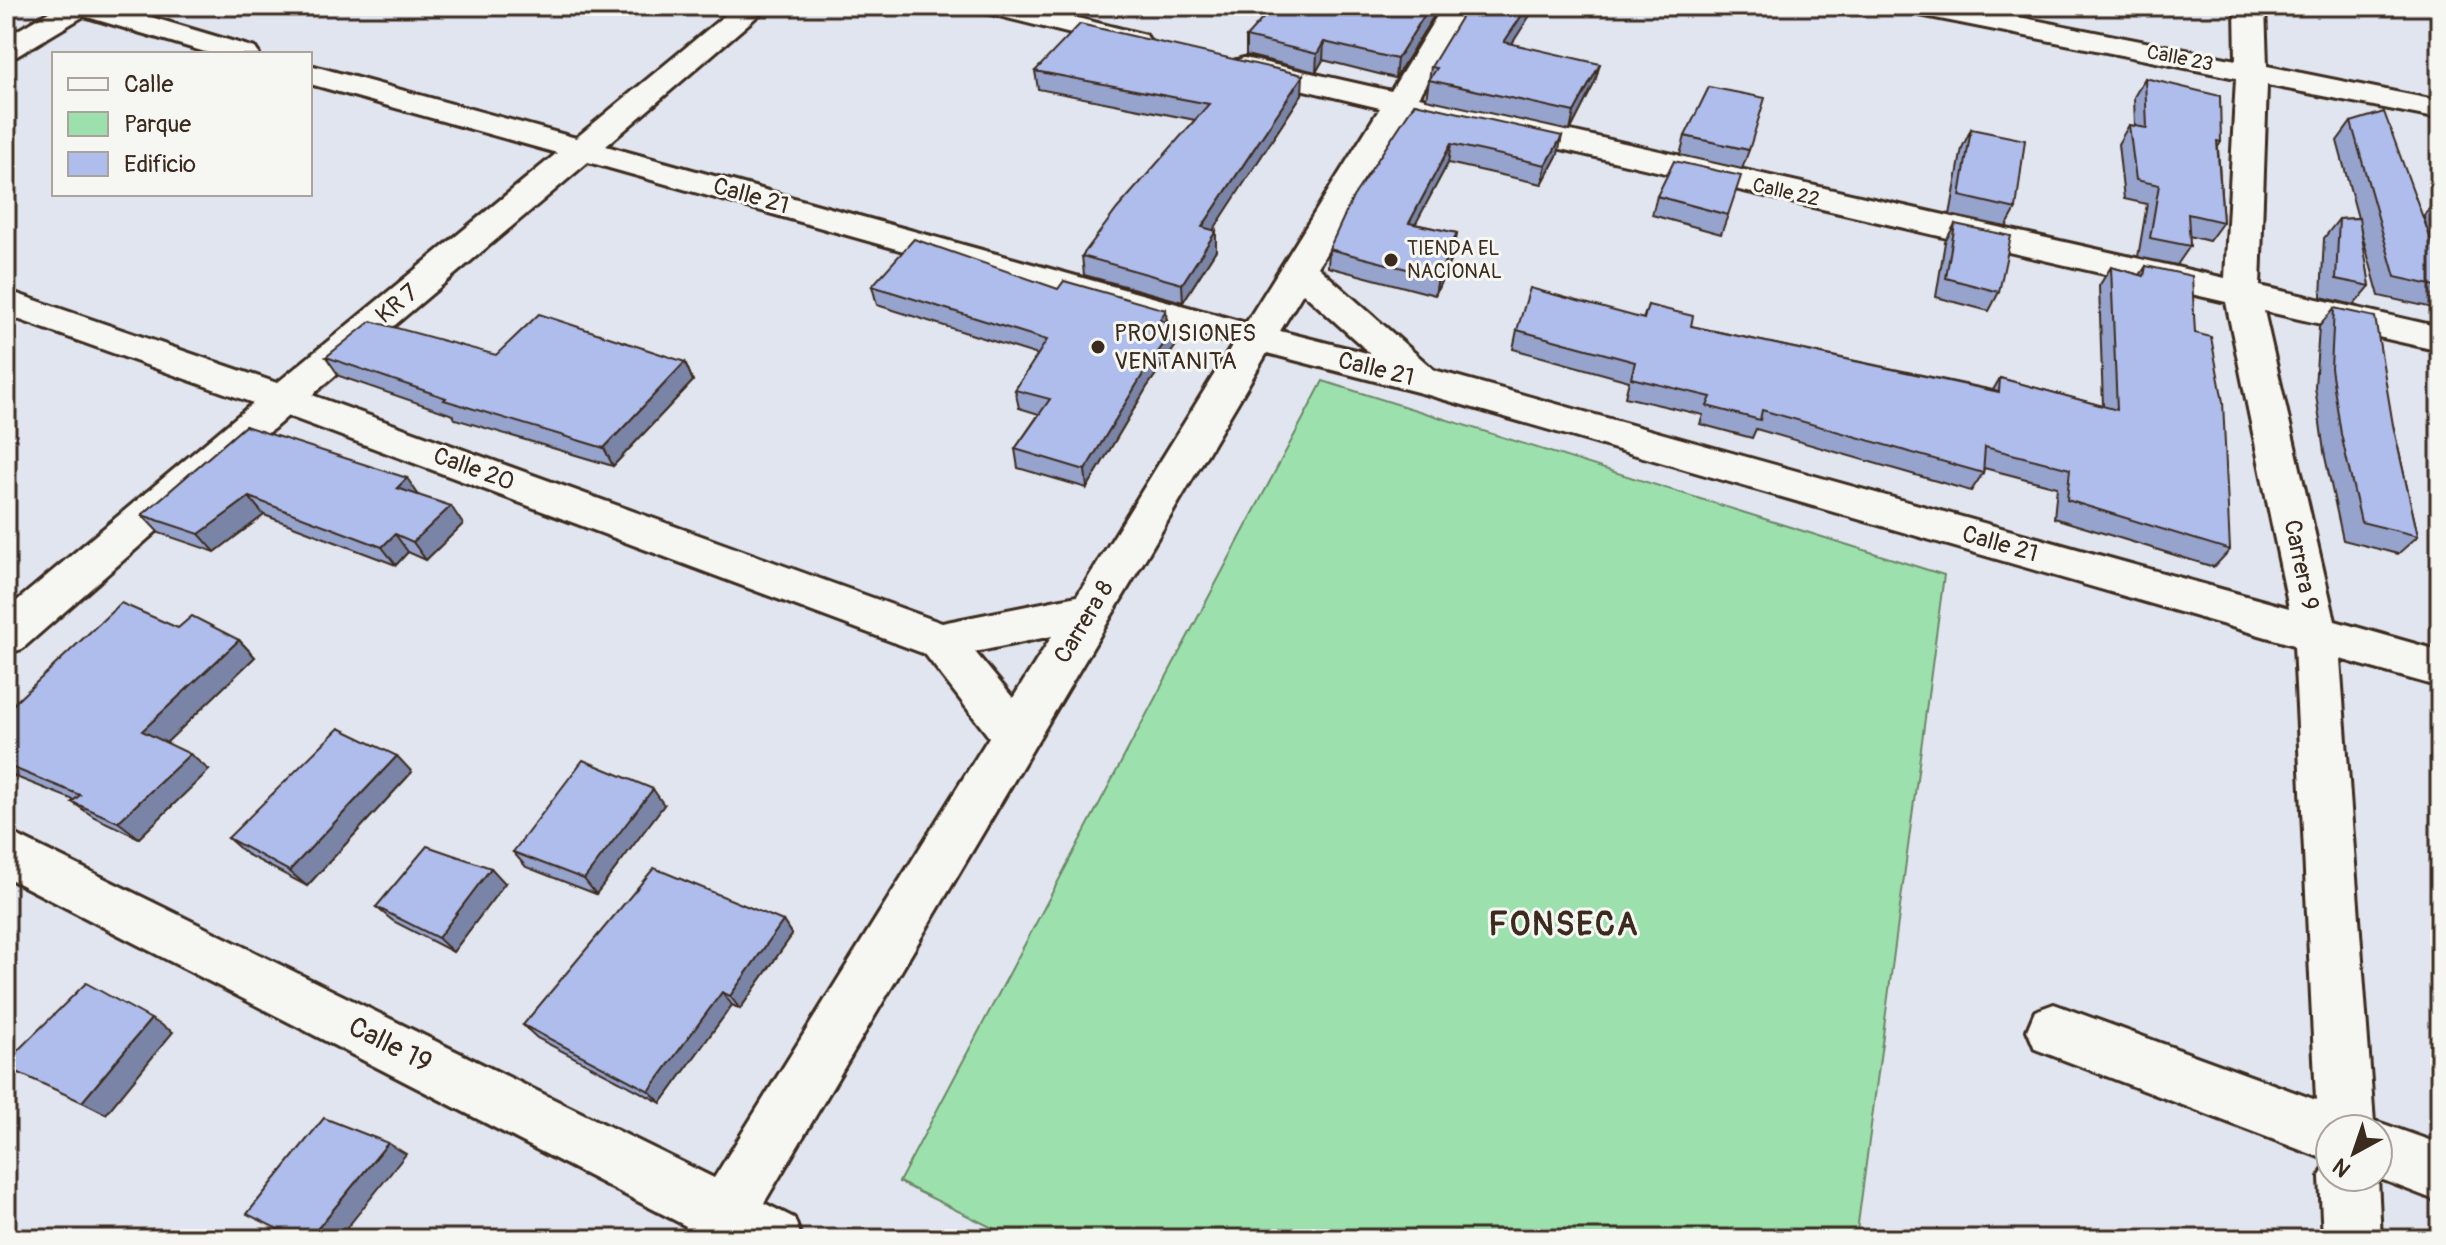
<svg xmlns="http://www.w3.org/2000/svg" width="2446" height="1245" font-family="Pangolin,sans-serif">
<rect width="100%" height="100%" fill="#e1e5f0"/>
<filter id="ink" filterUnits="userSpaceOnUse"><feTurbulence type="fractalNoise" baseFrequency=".0125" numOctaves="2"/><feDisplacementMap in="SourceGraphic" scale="16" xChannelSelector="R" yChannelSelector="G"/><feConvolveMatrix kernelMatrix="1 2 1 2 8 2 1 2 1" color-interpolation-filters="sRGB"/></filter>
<g filter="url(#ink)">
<polygon fill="#9ce1ad" stroke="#6c8666" stroke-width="2" points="1323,381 1944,575 1856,1239 1015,1239 899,1182"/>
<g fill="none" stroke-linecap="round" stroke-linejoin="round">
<g stroke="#3b2a1e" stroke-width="6">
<g id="minor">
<polygon points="59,6 114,6 255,48 259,54 212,54 84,16 17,56 6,59 6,37"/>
<path d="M736 6H769L606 146 1246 323 1380 108 1233 73 1229 67 1233 61 1244 58 1391 91 1443 6H1473L1419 97 2225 278 2236 78 1920 15 1910 12 1905 6H1964L2236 60 2235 6H2265L2267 66 2440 101V119L2267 85 2260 286 2440 327V351L2264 311 2335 621 2440 651V687L2340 659 2374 1123 2378 1122 2440 1144V1202L2378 1178 2381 1239H2323L2320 1177 2327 1160 2035 1049 2027 1030 2035 1011 2054 1004 2316 1100 2294 645 1425 394 1267 353 764 1203 794 1218 802 1239H681L686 1226 6 877V830L714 1178 989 737 925 654 288 416 22 649 6 654V610L253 403 6 315V290L277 383 557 153 310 84V65L576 138ZM1409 114 2226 302 2289 608 1434 370 1318 267ZM588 162 1233 344 1077 596 942 623 312 395ZM1303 293 1371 354 1280 331ZM1052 636 1013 698 975 652ZM2330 1129H2378V1177H2330Z"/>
<polygon points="978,6 1029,6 1146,35 1150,41 1146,47 1135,50 983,12"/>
</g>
</g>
<use href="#minor" fill="#f6f6f2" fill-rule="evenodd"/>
</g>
<g fill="#96a3cc" stroke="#3b2a1e" stroke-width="2">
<polygon points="1430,6 1436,6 1435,14 1395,78 1323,60 1316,72 1246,55 1246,37"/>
<polygon points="1512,44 1595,82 1570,131 1426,99 1431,67"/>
<polygon points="1035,71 1302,94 1213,230 1216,231 1216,250 1183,302 1084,275 1082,256 1195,120 1038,89"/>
<polygon points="2145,78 2221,142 2218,147 2223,222 2209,241 2189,236 2190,246 2177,265 2138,257 2147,204 2124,199 2118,144 2129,125 2135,126 2134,97"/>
<polygon points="1415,103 1558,154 1542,184 1448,163 1415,224 1457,233 1454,252 1435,295 1328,267 1329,249"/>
<polygon points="2351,122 2426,225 2424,215 2440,196 2440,300 2433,308 2379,296 2360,227 2370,286 2354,305 2321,297 2324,238 2339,219 2358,218 2337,141"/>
<polygon points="1971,129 2016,209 2006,227 1950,215 1962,148"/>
<polygon points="1685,136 1749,150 1742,169 1680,155"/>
<polygon points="1657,196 1728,215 1721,234 1652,215"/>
<polygon points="1955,224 1999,292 1989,311 1936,297 1945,242"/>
<polygon points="2146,266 2195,333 2230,550 2214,567 2054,518 2057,487 1984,468 1983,473 1971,491 1756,429 1752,438 1700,424 1703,415 1625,397 1629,381 1513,349 1517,330 1643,319 1648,305 1691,326 1993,390 2000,378 2103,406 2099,286 2111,267 2140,275"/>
<polygon points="872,286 1058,289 1166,310 1167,322 1177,344 1147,387 1087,488 1018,468 1015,449 1039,414 1019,408 1015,390 1038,355 877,305"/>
<polygon points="2334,308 2393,425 2418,536 2398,554 2343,540 2324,452 2315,387 2319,327"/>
<polygon points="326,357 685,362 693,381 613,466 455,419 453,415 339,376"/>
<polygon points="245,426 419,496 463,524 426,560 408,552 396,565 264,515 215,552 159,533 142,515"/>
<polygon points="178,628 239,640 255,657 166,743 209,770 139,838 94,817 72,802 74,800 6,773 6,711"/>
<polygon points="412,772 307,886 246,854 228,838"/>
<polygon points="664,805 596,894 526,867 513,852"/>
<polygon points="505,883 453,952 393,921 376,907"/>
<polygon points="783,921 792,935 740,1009 732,1005 661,1103 537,1038 523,1025"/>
</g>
<g fill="#7a84a6" stroke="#3b2a1e" stroke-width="2">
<polygon points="1430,6 1436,6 1435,14 1395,78 1397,59"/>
<polygon points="1528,6 1536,6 1501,61 1504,42"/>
<polygon points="1324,42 1323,60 1316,72 1317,54"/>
<polygon points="1600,64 1595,82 1570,131 1574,112"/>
<polygon points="1303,75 1302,94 1203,246 1202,227"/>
<polygon points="1562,136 1558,154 1542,184 1546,165"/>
<polygon points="1451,144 1448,163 1406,242 1409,223"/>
<polygon points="1216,231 1216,250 1183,302 1182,284"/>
<polygon points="1457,233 1454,252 1435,295 1438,277"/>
<polygon points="1166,310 1167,328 1160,320"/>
<polygon points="1177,325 1177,344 1147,387 1087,488 1085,470 1146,369"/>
<polygon points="685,362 693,381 613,466 604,448"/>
<polygon points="407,478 420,497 397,488"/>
<polygon points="249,497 264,515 215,552 199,534"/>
<polygon points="451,506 463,524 426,560 413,542"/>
<polygon points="395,534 408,552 396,565 382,547"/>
<polygon points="239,640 255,657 161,748 142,731"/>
<polygon points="190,754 209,770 139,838 118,822"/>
<polygon points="397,756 412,772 307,886 289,871"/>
<polygon points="653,789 664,805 596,894 584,879"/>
<polygon points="491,868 505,883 453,952 438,938"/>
<polygon points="783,921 792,935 740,1009 730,996"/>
<polygon points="722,992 732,1005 661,1103 649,1091"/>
<polygon points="151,1019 173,1032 106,1114 82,1102"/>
<polygon points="388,1143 406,1154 338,1239 309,1239"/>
</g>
<g fill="#afbded" stroke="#3b2a1e" stroke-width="2">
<polygon points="1274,6 1430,6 1397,59 1324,42 1317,54 1246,37"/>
<polygon points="1468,6 1528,6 1504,42 1600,64 1574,112 1429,80 1437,68 1431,67"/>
<polygon points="1080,24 1303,75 1202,227 1216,231 1182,284 1082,256 1117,209 1209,104 1035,71"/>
<polygon points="2145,78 2220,96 2221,142 2217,141 2223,222 2188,214 2190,246 2150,238 2159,185 2136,180 2129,125 2147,128"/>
<polygon points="1709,87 1765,98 1749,150 1685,136"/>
<polygon points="1415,103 1562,136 1546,165 1451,144 1409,223 1457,233 1438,277 1329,249 1353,197"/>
<polygon points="2384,112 2440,264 2440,287 2395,277 2351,122"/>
<polygon points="1971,129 2025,140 2016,209 1960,196"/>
<polygon points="1674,161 1741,176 1728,215 1657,196"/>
<polygon points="2359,218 2370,286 2336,279 2339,219"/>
<polygon points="1955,224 2011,236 1999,292 1946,278"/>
<polygon points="914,239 1058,289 1064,281 1166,310 1160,320 1177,325 1146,369 1085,470 1015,449 1050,399 1015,390 1047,340 872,286"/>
<polygon points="2146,266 2192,276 2195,333 2211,337 2223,402 2230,550 2067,500 2070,469 1985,447 1983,473 1762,410 1760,420 1707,406 1711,397 1631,378 1635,362 1517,330 1530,288 1644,319 1648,305 1693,316 1691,326 1999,392 2000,378 2117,410 2111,267 2144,276"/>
<polygon points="2334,308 2375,317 2393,425 2418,536 2361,522 2341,434 2331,368"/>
<polygon points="539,314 685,362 604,448 444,400 446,398 326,357 371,321 496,355"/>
<polygon points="245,426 407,478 397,488 451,506 413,542 395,534 382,547 249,497 199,534 142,515"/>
<polygon points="121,603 178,628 192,616 239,640 142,731 190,754 118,822 72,802 80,795 6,765 6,711"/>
<polygon points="339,728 397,756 289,871 228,838"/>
<polygon points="583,760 653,789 584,879 513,852"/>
<polygon points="427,846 491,868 438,938 376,907"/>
<polygon points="654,868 783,921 730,996 722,992 649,1091 523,1025"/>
<polygon points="86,983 151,1019 82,1102 6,1067 6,1062"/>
<polygon points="324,1118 388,1143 309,1239 298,1239 247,1214"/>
</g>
</g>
<g fill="#3b2a1e" stroke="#f6f6f2" stroke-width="3">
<circle cx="1391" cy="260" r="8"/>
<circle cx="1098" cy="347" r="8"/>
</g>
<g text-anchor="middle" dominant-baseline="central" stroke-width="6" stroke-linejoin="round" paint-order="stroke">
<g font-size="20" fill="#3b2a1e" stroke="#f6f6f2">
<text transform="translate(2180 58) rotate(11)">Calle 23</text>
<text transform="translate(1786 192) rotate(13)">Calle 22</text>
</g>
<g font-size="20" fill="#3b2a1e" stroke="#f6f6f2" text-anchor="start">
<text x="1407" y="248">TIENDA EL<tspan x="1407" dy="23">NACIONAL</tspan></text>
</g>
<g font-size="24" fill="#3b2a1e" stroke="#f6f6f2">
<text transform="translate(751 196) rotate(16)">Calle 21</text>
<text transform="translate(397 304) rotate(-40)">KR 7</text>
<text transform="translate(1376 369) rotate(14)">Calle 21</text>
<text transform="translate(474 469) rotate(20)">Calle 20</text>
<text transform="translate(2000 544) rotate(16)">Calle 21</text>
<text transform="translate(2301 565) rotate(78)">Carrera 9</text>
<text transform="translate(1084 622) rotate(-59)">Carrera 8</text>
</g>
<g font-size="24" fill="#3b2a1e" stroke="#f6f6f2" text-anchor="start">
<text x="1114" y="333">PROVISIONES<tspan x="1114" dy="28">VENTANITA</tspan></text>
</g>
<g font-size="28" fill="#3b2a1e" stroke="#f6f6f2">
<text transform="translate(390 1045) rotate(27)">Calle 19</text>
</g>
<g font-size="32" font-weight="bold" letter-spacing="2" fill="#3b2a1e" stroke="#f6f6f2">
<text x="1564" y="925">FONSECA</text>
</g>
</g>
<rect width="2446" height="1245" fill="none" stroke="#f6f6f2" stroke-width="32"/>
<rect x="16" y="16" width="2414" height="1213" fill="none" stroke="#3b2a1e" stroke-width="3" filter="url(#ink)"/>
<rect x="52" y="52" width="260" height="144" fill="#f6f6f2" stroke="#aba49d" stroke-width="2"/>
<rect x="68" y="78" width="40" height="12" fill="#f6f6f2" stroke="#aba49d" stroke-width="2"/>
<text x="124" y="92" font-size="24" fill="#3b2a1e">Calle</text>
<rect x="68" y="112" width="40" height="24" fill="#9ce1ad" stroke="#aba49d" stroke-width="2"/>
<text x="124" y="132" font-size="24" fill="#3b2a1e">Parque</text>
<rect x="68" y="152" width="40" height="24" fill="#afbded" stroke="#aba49d" stroke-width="2"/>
<text x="124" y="172" font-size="24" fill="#3b2a1e">Edificio</text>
<g transform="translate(2354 1153) rotate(220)"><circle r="38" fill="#f6f6f2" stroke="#aba49d" stroke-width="2"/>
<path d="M0-6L14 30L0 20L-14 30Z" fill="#3b2a1e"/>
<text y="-12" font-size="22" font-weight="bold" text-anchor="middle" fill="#3b2a1e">N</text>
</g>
</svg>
